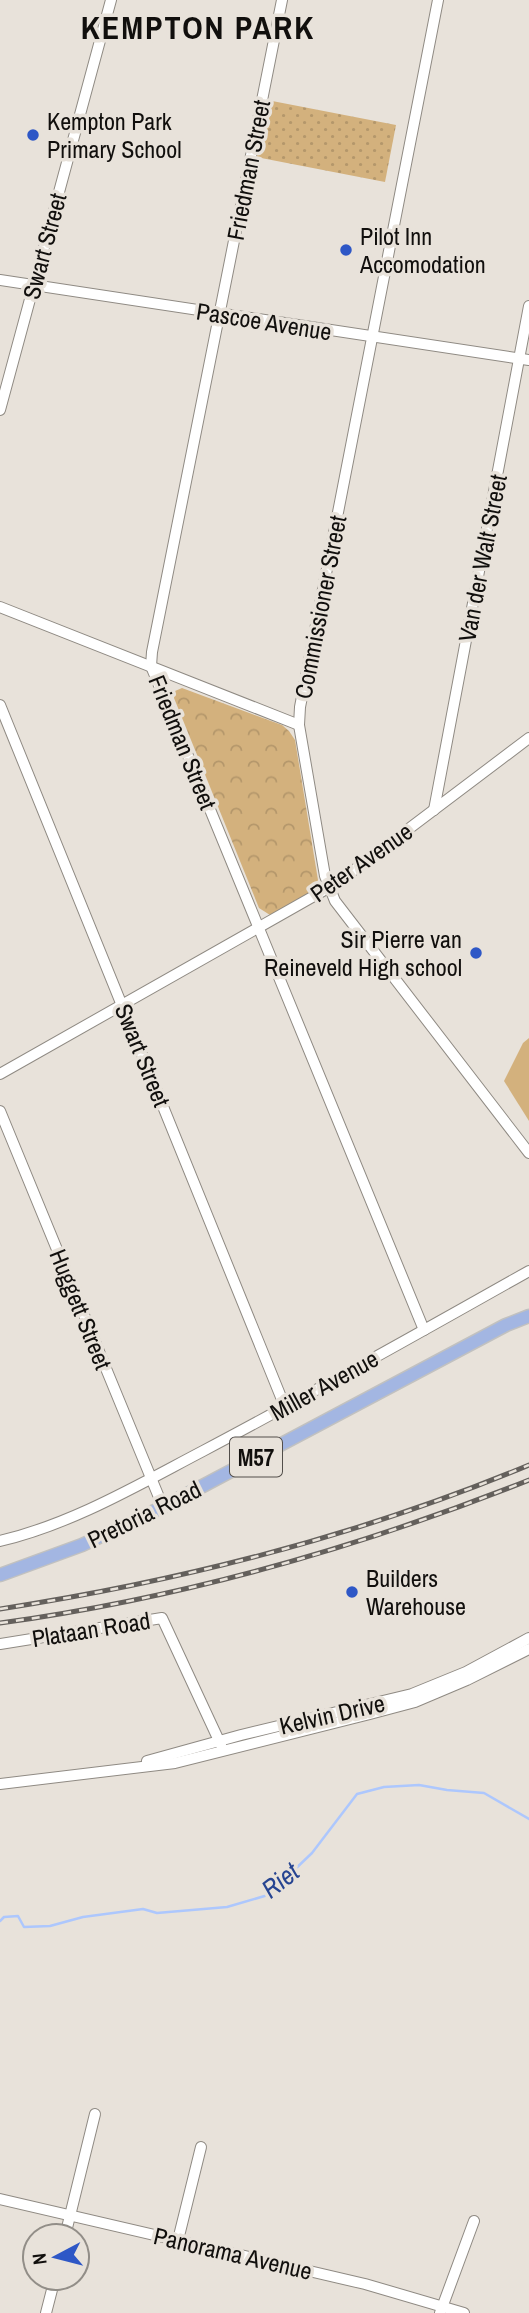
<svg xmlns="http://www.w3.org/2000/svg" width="529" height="2313" font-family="'Archivo Narrow',sans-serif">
<defs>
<pattern id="grass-dots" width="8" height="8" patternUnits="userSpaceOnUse" patternTransform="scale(1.75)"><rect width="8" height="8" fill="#d3b17d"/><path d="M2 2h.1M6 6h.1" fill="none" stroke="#b4976b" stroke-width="1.8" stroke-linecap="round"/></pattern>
<pattern id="park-crowns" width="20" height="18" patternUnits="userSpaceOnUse" patternTransform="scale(1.75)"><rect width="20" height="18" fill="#d3b17d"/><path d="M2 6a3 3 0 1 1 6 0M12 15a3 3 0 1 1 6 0" fill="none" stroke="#b4976b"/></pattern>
</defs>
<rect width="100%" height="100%" fill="#e8e2da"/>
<polygon fill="url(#grass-dots)" points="267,100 396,125 385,182 256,157"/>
<polygon fill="url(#park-crowns)" points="182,688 282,725 289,731 295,740 318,880 316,890 276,914 270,915 259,908 174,698 175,691"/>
<polygon fill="#d3b17d" points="529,1038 529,1121 504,1081 523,1043"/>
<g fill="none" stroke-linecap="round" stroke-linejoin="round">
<polyline stroke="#adc7fd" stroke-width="2.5" points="0,1921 4,1917 18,1916 24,1927 50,1926 83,1917 143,1909 157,1913 227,1907 268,1895 312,1853 357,1794 384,1787 419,1785 447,1790 484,1793 529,1819"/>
<g stroke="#8f8a83" stroke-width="12">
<g id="minor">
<polyline points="282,0 152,652 151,666 424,1330"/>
<polyline points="438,0 300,707 299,725 325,876 335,901 529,1153"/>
<polyline points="0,280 529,360"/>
<polyline points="0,410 111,0"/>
<polyline points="0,607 299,725"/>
<polyline points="0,705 285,1407"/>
<polyline points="434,810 529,306"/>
<polyline points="0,1074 337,883 529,738"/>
<polyline points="0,1111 163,1507"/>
<path d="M0 1541C72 1524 138 1485 203 1451 313 1393 421 1332 529 1271"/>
<polyline points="0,1644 162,1618 221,1745"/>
<polyline points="147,1761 241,1735 412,1694 466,1672 529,1638"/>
<polyline points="0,1784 175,1763 370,1714 415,1702 467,1680 529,1649"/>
<polyline points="0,2199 365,2284 464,2313"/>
<polyline points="65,2236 95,2114"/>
<polyline points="178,2240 201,2147"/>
<polyline points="46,2313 55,2278"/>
<polyline points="440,2313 474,2221"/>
</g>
</g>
<g stroke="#c1c1c0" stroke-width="15">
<polyline id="major" points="0,1575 82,1545 163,1507 506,1325 529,1316"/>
</g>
<use href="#minor" stroke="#fff" stroke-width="10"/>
<use href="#major" stroke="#a3b6e2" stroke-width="12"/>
<g stroke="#64605c" stroke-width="5">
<g id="rail">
<path d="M0 1609C182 1581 359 1536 529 1465"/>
<path d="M0 1623C183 1598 358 1548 529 1480"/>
</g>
</g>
<use href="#rail" stroke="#e8e2da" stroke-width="2.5" stroke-dasharray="8" stroke-linecap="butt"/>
</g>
<g fill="#2e57c6" stroke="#e8e2da" stroke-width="2.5">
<circle cx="33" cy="135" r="7"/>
<circle cx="346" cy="250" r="7"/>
<circle cx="476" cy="953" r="7"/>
<circle cx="352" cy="1592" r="7"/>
</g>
<g text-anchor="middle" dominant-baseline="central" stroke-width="7" stroke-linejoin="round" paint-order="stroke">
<rect fill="#e8e2da" stroke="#524e4a" stroke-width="2" x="230" y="1437.5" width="52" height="39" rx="5"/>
<g font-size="23" font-weight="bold" fill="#110f0d">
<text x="256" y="1457">M57</text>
</g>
<g font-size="24" fill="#110f0d" stroke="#e8e2da" text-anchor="start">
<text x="47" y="121">Kempton Park<tspan x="47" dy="28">Primary School</tspan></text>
<text x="360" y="236">Pilot Inn<tspan x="360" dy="28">Accomodation</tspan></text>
<text x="462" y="939" text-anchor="end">Sir Pierre van<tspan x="462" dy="28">Reineveld High school</tspan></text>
<text x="366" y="1578">Builders<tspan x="366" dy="28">Warehouse</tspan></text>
</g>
<g font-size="24" fill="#110f0d" stroke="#e8e2da">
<text transform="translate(248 170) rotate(-79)">Friedman Street</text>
<text transform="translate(44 246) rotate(-75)">Swart Street</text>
<text transform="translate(264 321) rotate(9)">Pascoe Avenue</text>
<text transform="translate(482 558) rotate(-79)">Van der Walt Street</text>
<text transform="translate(320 607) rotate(-79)">Commissioner Street</text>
<text transform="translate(183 742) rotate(68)">Friedman Street</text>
<text transform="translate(361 862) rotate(-35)">Peter Avenue</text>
<text transform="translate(143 1055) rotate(68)">Swart Street</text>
<text transform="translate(81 1309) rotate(68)">Huggett Street</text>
<text transform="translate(324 1385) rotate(-29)">Miller Avenue</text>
<text transform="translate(144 1514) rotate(-26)">Pretoria Road</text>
<text transform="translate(91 1629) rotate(-9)">Plataan Road</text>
<text transform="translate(332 1714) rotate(-13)">Kelvin Drive</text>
<text transform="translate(233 2253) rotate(13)">Panorama Avenue</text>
</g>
<g font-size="26" font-style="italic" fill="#264491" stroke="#e8e2da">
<text transform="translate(280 1880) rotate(-38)">Riet</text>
</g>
<g font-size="32" font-weight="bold" letter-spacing="2" fill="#110f0d" stroke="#e8e2da">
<text x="198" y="27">KEMPTON PARK</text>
</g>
</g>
<g transform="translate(56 2257) rotate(263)"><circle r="33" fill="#e8e2da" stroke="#928e88" stroke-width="2"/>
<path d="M0-5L12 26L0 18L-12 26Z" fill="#2e57c6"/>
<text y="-10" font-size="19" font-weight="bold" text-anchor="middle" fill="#110f0d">N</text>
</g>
</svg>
